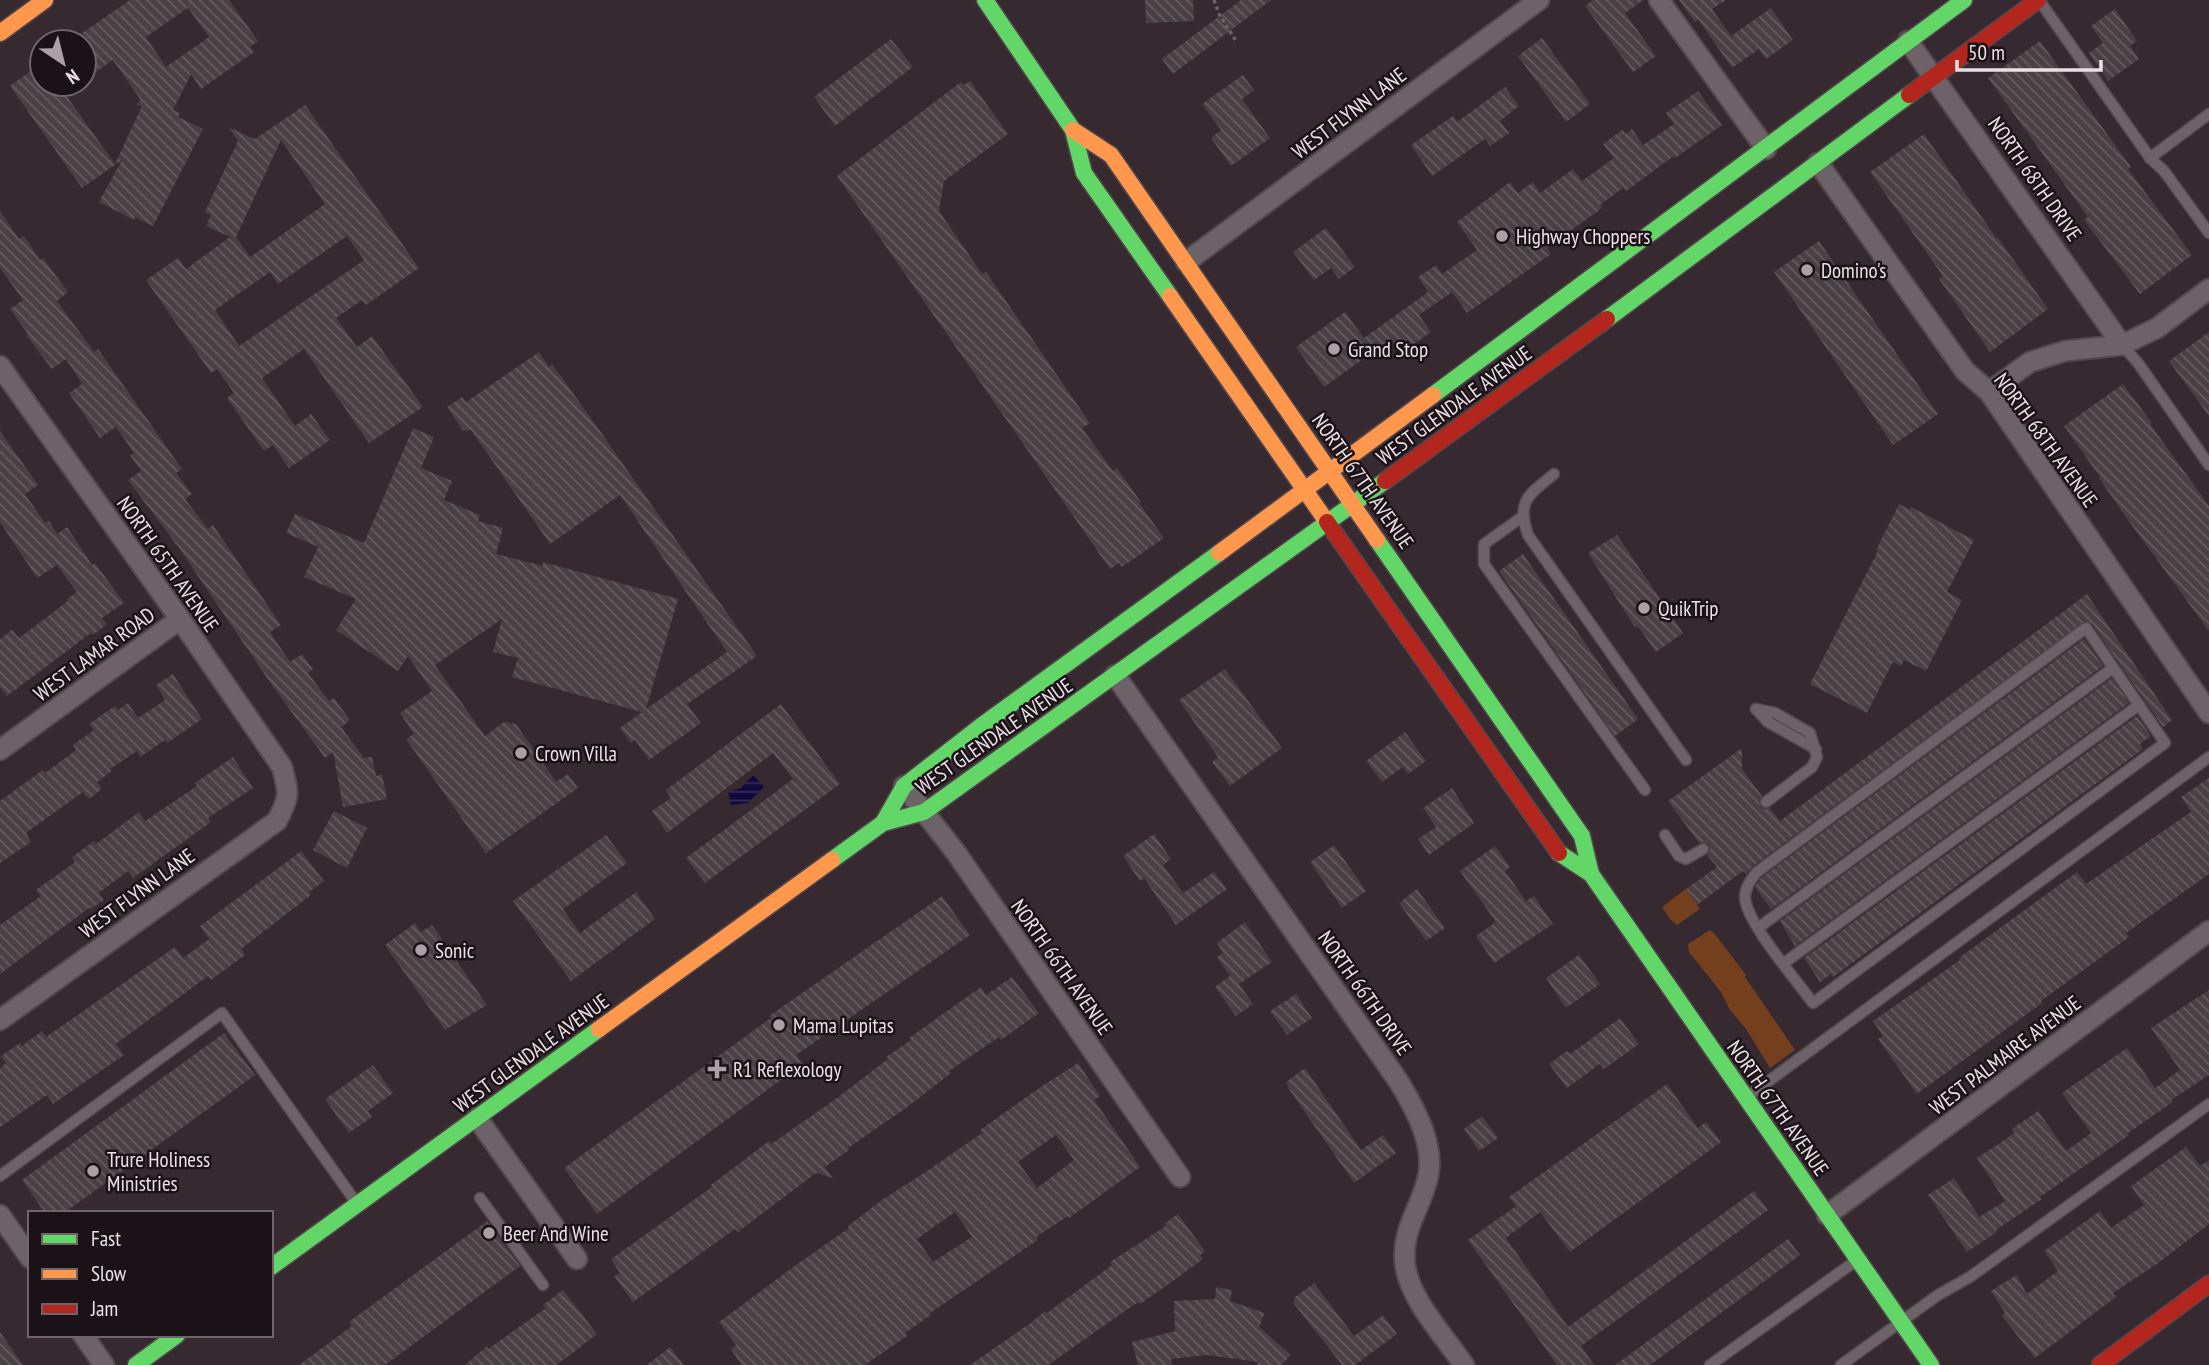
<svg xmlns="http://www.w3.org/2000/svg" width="2209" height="1365" font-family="'PT Sans Narrow',sans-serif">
<defs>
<pattern id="water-rules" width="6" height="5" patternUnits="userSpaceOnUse" patternTransform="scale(1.75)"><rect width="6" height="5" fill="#12083c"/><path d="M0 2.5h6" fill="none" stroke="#352c58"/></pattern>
<pattern id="building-back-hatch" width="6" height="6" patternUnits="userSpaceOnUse" patternTransform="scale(1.75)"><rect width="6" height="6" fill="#4a4043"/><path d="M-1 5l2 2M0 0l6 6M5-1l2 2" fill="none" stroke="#645b5e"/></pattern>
</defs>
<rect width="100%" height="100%" fill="#362a30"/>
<g fill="#743f1c">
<polygon points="1686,889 1700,909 1677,925 1670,919 1662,907"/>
<polygon points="1710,930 1714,933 1746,975 1745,977 1795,1050 1770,1068 1746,1029 1730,1010 1721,992 1689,952 1688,944"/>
</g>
<polygon fill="url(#water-rules)" points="753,775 764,787 748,803 731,805 728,792 741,788"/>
<g fill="url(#building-back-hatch)" fill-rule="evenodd">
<path d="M130 0H229L258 41 250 47 254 52 201 89 191 74 173 110 180 113 178 117 203 129 153 226 135 217 134 220 99 202 122 160 82 188 10 86 42 63V84H58L115 164 142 106 137 105 140 99 113 60 84 80V42H69ZM188 8 209 37 166 67 146 37Z"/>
<polygon points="1145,0 1193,0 1194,21 1146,23"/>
<polygon points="1241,0 1271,0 1173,74 1162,59"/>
<polygon points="1593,0 1644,0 1625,13 1656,56 1633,72 1585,6"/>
<polygon points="1679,0 1726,0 1712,9 1731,36 1771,8 1793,40 1766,59 1759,49 1732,68 1698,19 1695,22"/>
<polygon points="2115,9 2137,41 2130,46 2139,59 2108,81 2089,53 2103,43 2091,26"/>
<polygon points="1542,38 1590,104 1566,122 1518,56"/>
<polygon points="891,39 913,67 835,126 814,97"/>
<polygon points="2040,41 2131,167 2128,169 2192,255 2140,294 2084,220 2088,217 1988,78"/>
<polygon points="1243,75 1254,90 1242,99 1270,138 1231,166 1211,138 1221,130 1202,104"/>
<polygon points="970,81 1008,134 944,181 939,211 982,274 986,272 1090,423 1082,428 1113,471 1117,468 1141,502 1139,503 1164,538 1122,567 1119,563 1110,569 837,176 961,82 964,85"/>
<polygon points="1505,87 1519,106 1500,121 1509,133 1490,146 1485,139 1432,176 1411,145 1453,116 1457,122"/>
<polygon points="1698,91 1722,125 1675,158 1674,156 1626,191 1623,188 1600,205 1602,208 1547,248 1551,254 1467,313 1452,292 1419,315 1431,332 1402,353 1391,339 1324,387 1296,347 1345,312 1364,338 1428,292 1418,277 1436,265 1442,274 1477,250 1457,222 1510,182 1518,193 1533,182 1540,193 1573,169 1582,181 1614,158 1603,144 1622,130 1626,134 1632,129 1643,145 1674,124 1666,113"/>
<path d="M305 105 419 268 366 305 362 300 336 318 357 347 372 336 423 407 369 443 304 349 262 378 295 426 311 414 330 440 289 468 273 445 264 451 227 398 234 393 217 369 211 373 146 280 178 258 186 269 230 237 206 226 211 215 205 212 238 141 228 127 255 139ZM281 140 325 204 250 257 236 237ZM347 236 364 260 239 346 215 310 270 272 278 284Z"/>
<polygon points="1924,134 1997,239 1998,238 2048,309 1990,352 1939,279 1943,276 1870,172"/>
<polygon points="0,211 19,239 24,236 40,260 43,258 68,292 57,301 94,352 98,349 182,469 176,473 192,494 185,499 208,529 213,525 281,625 270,632 290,662 302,654 313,669 308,673 329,701 334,698 350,720 341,727 364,758 372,757 376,776 382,774 387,799 343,807 333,752 325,758 267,678 179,548 128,480 141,471 130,455 134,453 116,427 100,438 69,393 82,384 66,359 52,369 26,335 28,334 10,309 23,300 0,268"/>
<polygon points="1326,228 1355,267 1339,279 1331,268 1314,280 1293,252"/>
<polygon points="1819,241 1938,414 1893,445 1774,272"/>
<polygon points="2209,332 2209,416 2169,361"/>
<polygon points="539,352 549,367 552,364 600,431 757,656 687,704 701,723 649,760 635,740 631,743 620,728 642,712 512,677 518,658 493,652 502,619 435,665 485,736 504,722 516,724 556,782 568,774 578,788 486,853 406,739 414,734 400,713 432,691 408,656 398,671 336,630 356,599 304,577 318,547 286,533 295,514 364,543 413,428 434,437 421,468 452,481 444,500 480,515 478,521 503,528 496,554 543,566 543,562 678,599 646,709 727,652 620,495 550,544 471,430 463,431 447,407 462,397 466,402"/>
<polygon points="2123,384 2152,423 2150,424 2209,506 2209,631 2128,520 2099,478 2100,477 2064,426"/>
<polygon points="0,431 38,485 25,494 45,523 49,521 57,534 67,527 92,565 95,563 124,603 102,618 107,624 93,635 91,633 7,696 0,687 0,639 12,630 19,638 68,601 67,599 77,592 57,565 37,578 0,522"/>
<polygon points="1899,504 1910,510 1911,507 1974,540 1947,592 1962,600 1926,671 1904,660 1901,666 1893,662 1867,713 1810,684 1878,551 1876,550"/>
<polygon points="1617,535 1683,633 1656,652 1639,628 1634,626 1588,553"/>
<polygon points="1523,554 1638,719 1615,736 1499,571"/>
<polygon points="2087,594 2172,720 2163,727 2092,624 2085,621 1753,866 1746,874 1743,871 1697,905 1686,889 1717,867 1707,855 1710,850 1709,845 1704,842 1699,843 1668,801 1742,748 1742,769 1762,796 1759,800 1760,806 1764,809 1770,808 1780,821"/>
<polygon points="2084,639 2103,666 1771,909 1755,887 1762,877"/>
<polygon points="1225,669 1282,748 1230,786 1212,762 1218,757 1179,700"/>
<polygon points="173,674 202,719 167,743 165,740 140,757 137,751 110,769 112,771 97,782 102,789 89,799 83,792 26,833 31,842 0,863 0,801 43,770 45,773 76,750 73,745 94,730 89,724 115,706 118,710 128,703 138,718 165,700 156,685"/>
<polygon points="2112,678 2129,703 1795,946 1780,921"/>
<polygon points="781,704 840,784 705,883 686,858 793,779 773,753 667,833 652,811 671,798 666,790"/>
<polygon points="2137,716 2151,736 2140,744 2143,749 1833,977 1831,974 1820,982 1804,958"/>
<polygon points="1405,732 1426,761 1408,774 1403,767 1382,782 1366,761"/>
<polygon points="233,757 253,788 208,818 211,822 133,878 128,871 99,893 104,900 91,909 89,908 0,974 0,925 41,896 36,890 75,862 72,857 94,841 96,844 139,812 145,821 197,786 195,783"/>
<polygon points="2209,778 2209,874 2126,933 2129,937 2041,1001 2042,1003 1917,1094 1878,1039 1883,1036 1873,1021 1919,989 1960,960 1959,958 2077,872 2086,884 2191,812 2181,797"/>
<polygon points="1452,788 1474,823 1429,855 1418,839 1436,827 1423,808"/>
<polygon points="334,811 367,828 347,868 313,850"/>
<polygon points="1154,834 1171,859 1163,865 1183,893 1214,872 1227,889 1176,925 1144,878 1140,881 1123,856"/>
<polygon points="606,835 627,863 563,909 580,933 636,892 655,919 571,981 513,901"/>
<polygon points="1334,845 1366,891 1342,908 1310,862"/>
<polygon points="1495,846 1510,867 1505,871 1526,901 1534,896 1553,924 1494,963 1476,936 1496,922 1460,871"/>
<polygon points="301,851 324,881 309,892 311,895 241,949 245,955 211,980 208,976 116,1044 124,1055 53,1104 47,1095 0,1127 0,1068 6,1063 1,1056 20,1043 22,1046 42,1031 46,1037 175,947 183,958 209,939 200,926"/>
<polygon points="1417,889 1445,928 1426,941 1399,903"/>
<polygon points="942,896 970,935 796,1055 803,1064 597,1214 564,1168 771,1018 769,1016"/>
<polygon points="1245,922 1272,962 1239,984 1253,1004 1236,1016 1215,987 1230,976 1217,957 1223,953 1217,943"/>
<polygon points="415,923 421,932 432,925 487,1005 445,1030 385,945"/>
<polygon points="1579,955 1600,984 1566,1008 1546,978"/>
<polygon points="1012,977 1039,1013 1001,1040 999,1037 949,1071 951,1073 906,1108 848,1148 849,1150 825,1167 833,1178 816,1173 738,1232 735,1229 633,1302 614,1276 620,1273 611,1259 712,1187 711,1185 769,1141 771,1144 837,1098 888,1059 886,1057 911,1040 909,1038 981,987 986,995"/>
<polygon points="2209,990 2209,1075 2171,1100 2173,1102 2128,1133 2129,1135 2040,1197 2042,1199 1996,1230 1997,1232 1967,1252 1928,1195 1954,1178 1979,1217 2005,1201 1977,1158 2015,1133 2012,1129 2038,1111 2066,1151 2091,1133 2062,1093 2127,1048 2155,1088 2180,1070 2151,1028"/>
<polygon points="1296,994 1312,1018 1287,1035 1270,1011"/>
<polygon points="1620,1018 1639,1044 1604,1069 1600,1064 1567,1088 1549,1064 1567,1051 1570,1054"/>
<polygon points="224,1033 255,1075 64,1213 45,1213 22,1180"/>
<path d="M1078 1063 1100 1096 1094 1100 1140 1167 1069 1218 1068 1216 1036 1237 1038 1240 930 1313 931 1315 905 1333 907 1336 865 1365H741L731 1349 736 1345 719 1322 796 1265 849 1228 848 1226 882 1200 927 1171 982 1133 980 1130 1042 1086ZM1056 1135 1074 1160 1037 1188 1018 1162ZM955 1212 972 1237 933 1262 917 1239Z"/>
<polygon points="373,1065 393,1093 368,1111 372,1117 349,1133 325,1099"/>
<polygon points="1305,1068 1361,1150 1383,1135 1396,1153 1354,1183 1289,1089 1286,1082"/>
<polygon points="1667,1084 1698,1128 1706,1122 1721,1142 1570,1252 1540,1212 1506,1238 1568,1327 1754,1191 1768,1210 1581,1346 1594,1365 1557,1365 1468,1240 1516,1206 1509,1197"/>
<polygon points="1482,1116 1498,1138 1479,1151 1464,1129"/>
<polygon points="2186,1147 2200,1166 2209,1160 2209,1224 2157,1264 2113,1293 2116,1297 2035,1358 2002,1316 2005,1313 1991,1291 2016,1275 2027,1294 2058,1271 2044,1251 2100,1211 2111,1228 2144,1205 2131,1186"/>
<polygon points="1178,1214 1205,1251 1200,1255 1203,1259 1173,1281 1140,1304 1138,1302 1048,1365 970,1365 1032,1322 1045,1311 1047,1313 1112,1265 1110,1262 1166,1226 1164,1224"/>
<polygon points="487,1221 520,1266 385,1365 299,1365 352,1326 349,1322"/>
<polygon points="1788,1239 1800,1255 1650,1365 1615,1365"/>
<polygon points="1314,1283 1354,1336 1383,1315 1397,1334 1355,1365 1342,1365 1294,1304 1294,1298"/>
<polygon points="1216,1287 1232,1290 1230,1301 1265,1313 1259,1327 1291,1355 1281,1365 1256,1365 1259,1362 1207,1355 1171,1359 1172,1365 1138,1365 1132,1342 1175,1331 1174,1301 1215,1299"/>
<polygon points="563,1290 597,1334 570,1355 556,1365 465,1365 487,1346 488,1349 546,1308 543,1305"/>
<polygon points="0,1332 23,1365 0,1365"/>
<polygon points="670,1347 684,1365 647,1365"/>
</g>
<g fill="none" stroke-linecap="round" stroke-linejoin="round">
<g stroke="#52484e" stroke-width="13">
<g id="lane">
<polyline points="2039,0 2150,158 2164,171 2209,233"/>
<polyline points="2150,158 2209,114"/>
<polyline points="2122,345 2138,363 2209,465"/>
<path d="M1554 474C1529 495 1516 500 1528 535L1686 760"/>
<polyline points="1522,517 1484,544 1484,564 1645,790"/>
<path d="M2086 628 2165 743 1813 1003C1797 981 1745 921 1745 897 1745 887 1751 879 1757 872Z"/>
<polyline points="1756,709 1775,713 1810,733 1817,757 1812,767 1766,802"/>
<polyline points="1756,709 1768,722 1816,749"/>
<polyline points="1665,835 1679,856 1686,859 1703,849"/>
<polyline points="1758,928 2113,668"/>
<polyline points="1784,963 2139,705"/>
<polyline points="1747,1097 2209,757"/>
<polyline points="0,1176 222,1013 355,1201"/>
<polyline points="480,1198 543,1285"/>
<polyline points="1710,1365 1857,1260"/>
<polyline points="1841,1365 1938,1295 1970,1277 2209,1104"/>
</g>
</g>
<g stroke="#52484e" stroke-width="23">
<g id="street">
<polyline points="1659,0 1766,149"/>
<polyline points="1908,41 2122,345"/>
<polyline points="1818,163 1965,371 1989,392 2209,713"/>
<polyline points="1186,262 1539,0"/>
<path d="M0 366 180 619 282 767C289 794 290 796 277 821L0 1020"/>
<polyline points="1989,392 2030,362 2065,351 2122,345 2157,328 2209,289"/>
<path d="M1115 675 1399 1082C1415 1109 1435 1144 1428 1177 1421 1208 1401 1230 1405 1264 1409 1299 1445 1337 1464 1365"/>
<polyline points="0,750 180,619"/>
<polyline points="904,786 957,854 1180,1177"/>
<polyline points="477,1118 577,1259"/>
<polyline points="0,1215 30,1258"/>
<polyline points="1827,1215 2209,931"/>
<polyline points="83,1335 104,1365"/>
</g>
</g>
<g stroke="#52484e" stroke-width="19">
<g id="fast">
<polyline points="985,0 1073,130 1084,173 1170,296"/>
<polyline points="1607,319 1909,95"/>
<polyline points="1433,395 1964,0"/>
<polyline points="1377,540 1582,836 1591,874"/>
<polyline points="883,823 904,786 981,726 1219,553"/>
<polyline points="1559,853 1591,874 1931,1365"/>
<polyline points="832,860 883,823 924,812 1385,481"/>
<polyline points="271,1267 599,1029"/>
<polyline points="136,1365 177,1335"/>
</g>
</g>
<g stroke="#52484e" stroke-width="19">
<g id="slow">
<polyline points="0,33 45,0"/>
<polyline points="1073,130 1111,155 1377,540"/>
<polyline points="1170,296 1327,522"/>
<polyline points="1219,553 1433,395"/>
<polyline points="599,1029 832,860"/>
</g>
</g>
<g stroke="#52484e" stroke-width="19">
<g id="jam">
<polyline points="1909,95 2038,0"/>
<polyline points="1385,481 1607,319"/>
<polyline points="1327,522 1559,853"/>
<polyline points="2100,1365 2209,1284"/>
</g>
</g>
<polyline stroke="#6b6166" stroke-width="3.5" stroke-dasharray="3.5 3.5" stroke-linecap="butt" points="1214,0 1219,14 1236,41"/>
<use href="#lane" stroke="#6c6267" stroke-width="10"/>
<use href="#street" stroke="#6c6267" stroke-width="19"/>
<use href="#fast" stroke="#63d668" stroke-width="16"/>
<use href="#slow" stroke="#ff974d" stroke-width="16"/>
<use href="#jam" stroke="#b3261e" stroke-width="16"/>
</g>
<g fill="#aca0a6" stroke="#1b1217" stroke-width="2.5">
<circle cx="1502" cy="236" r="7"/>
<circle cx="1807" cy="270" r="7"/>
<circle cx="1334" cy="349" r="7"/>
<circle cx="1644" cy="608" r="7"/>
<circle cx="521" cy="753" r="7"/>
<circle cx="421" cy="950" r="7"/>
<circle cx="779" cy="1025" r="7"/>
<path d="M713.5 1058.5h7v7h7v7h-7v7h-7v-7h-7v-7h7z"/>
<circle cx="93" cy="1171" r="7"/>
<circle cx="489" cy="1233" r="7"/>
</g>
<g text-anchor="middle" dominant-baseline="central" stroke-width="5" stroke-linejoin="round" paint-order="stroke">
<g font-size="21" fill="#ecdfe5" stroke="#1b1217">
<text transform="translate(1349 113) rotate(-37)">WEST FLYNN LANE</text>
<text transform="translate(2035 179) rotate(55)">NORTH 68TH DRIVE</text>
<text transform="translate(1454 405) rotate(-36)">WEST GLENDALE AVENUE</text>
<text transform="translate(2046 440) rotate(54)">NORTH 68TH AVENUE</text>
<text transform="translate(1363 481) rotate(55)">NORTH 67TH AVENUE</text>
<text transform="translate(168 564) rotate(55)">NORTH 65TH AVENUE</text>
<text transform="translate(94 654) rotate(-36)">WEST LAMAR ROAD</text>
<text transform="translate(994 736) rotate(-35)">WEST GLENDALE AVENUE</text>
<text transform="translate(137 893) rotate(-36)">WEST FLYNN LANE</text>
<text transform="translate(1062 967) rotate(55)">NORTH 66TH AVENUE</text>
<text transform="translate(1365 993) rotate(55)">NORTH 66TH DRIVE</text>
<text transform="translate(531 1053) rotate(-36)">WEST GLENDALE AVENUE</text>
<text transform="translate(2005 1055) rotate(-37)">WEST PALMAIRE AVENUE</text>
<text transform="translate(1778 1108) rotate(55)">NORTH 67TH AVENUE</text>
</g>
<g font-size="21" fill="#ecdfe5" stroke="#1b1217" text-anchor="start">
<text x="1516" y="236">Highway Choppers</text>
<text x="1821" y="270">Domino's</text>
<text x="1348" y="349">Grand Stop</text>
<text x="1658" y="608">QuikTrip</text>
<text x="535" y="753">Crown Villa</text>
<text x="435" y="950">Sonic</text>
<text x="793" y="1025">Mama Lupitas</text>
<text x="733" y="1069">R1 Reflexology</text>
<text x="107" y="1159">Trure Holiness<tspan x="107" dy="24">Ministries</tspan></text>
<text x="503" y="1233">Beer And Wine</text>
</g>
</g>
<rect x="28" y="1211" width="245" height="126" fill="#1b1217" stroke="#6f6469" stroke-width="2"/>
<rect x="42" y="1234" width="35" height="10" fill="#63d668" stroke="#6f6469" stroke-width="2"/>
<text x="91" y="1246" font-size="21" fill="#ecdfe5">Fast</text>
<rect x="42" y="1269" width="35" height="10" fill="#ff974d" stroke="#6f6469" stroke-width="2"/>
<text x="91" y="1281" font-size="21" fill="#ecdfe5">Slow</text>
<rect x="42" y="1304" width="35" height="10" fill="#b3261e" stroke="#6f6469" stroke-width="2"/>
<text x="91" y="1316" font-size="21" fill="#ecdfe5">Jam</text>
<g transform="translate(63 63) rotate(145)"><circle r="33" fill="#1b1217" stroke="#6f6469" stroke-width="2"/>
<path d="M0-5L12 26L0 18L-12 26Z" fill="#aca0a6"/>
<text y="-10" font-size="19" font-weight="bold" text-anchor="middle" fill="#ecdfe5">N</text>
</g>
<path d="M1957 60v10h144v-10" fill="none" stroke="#ecdfe5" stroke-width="3.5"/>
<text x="1968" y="60" font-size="21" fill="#ecdfe5" stroke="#1b1217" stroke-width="5" paint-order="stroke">50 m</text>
</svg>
